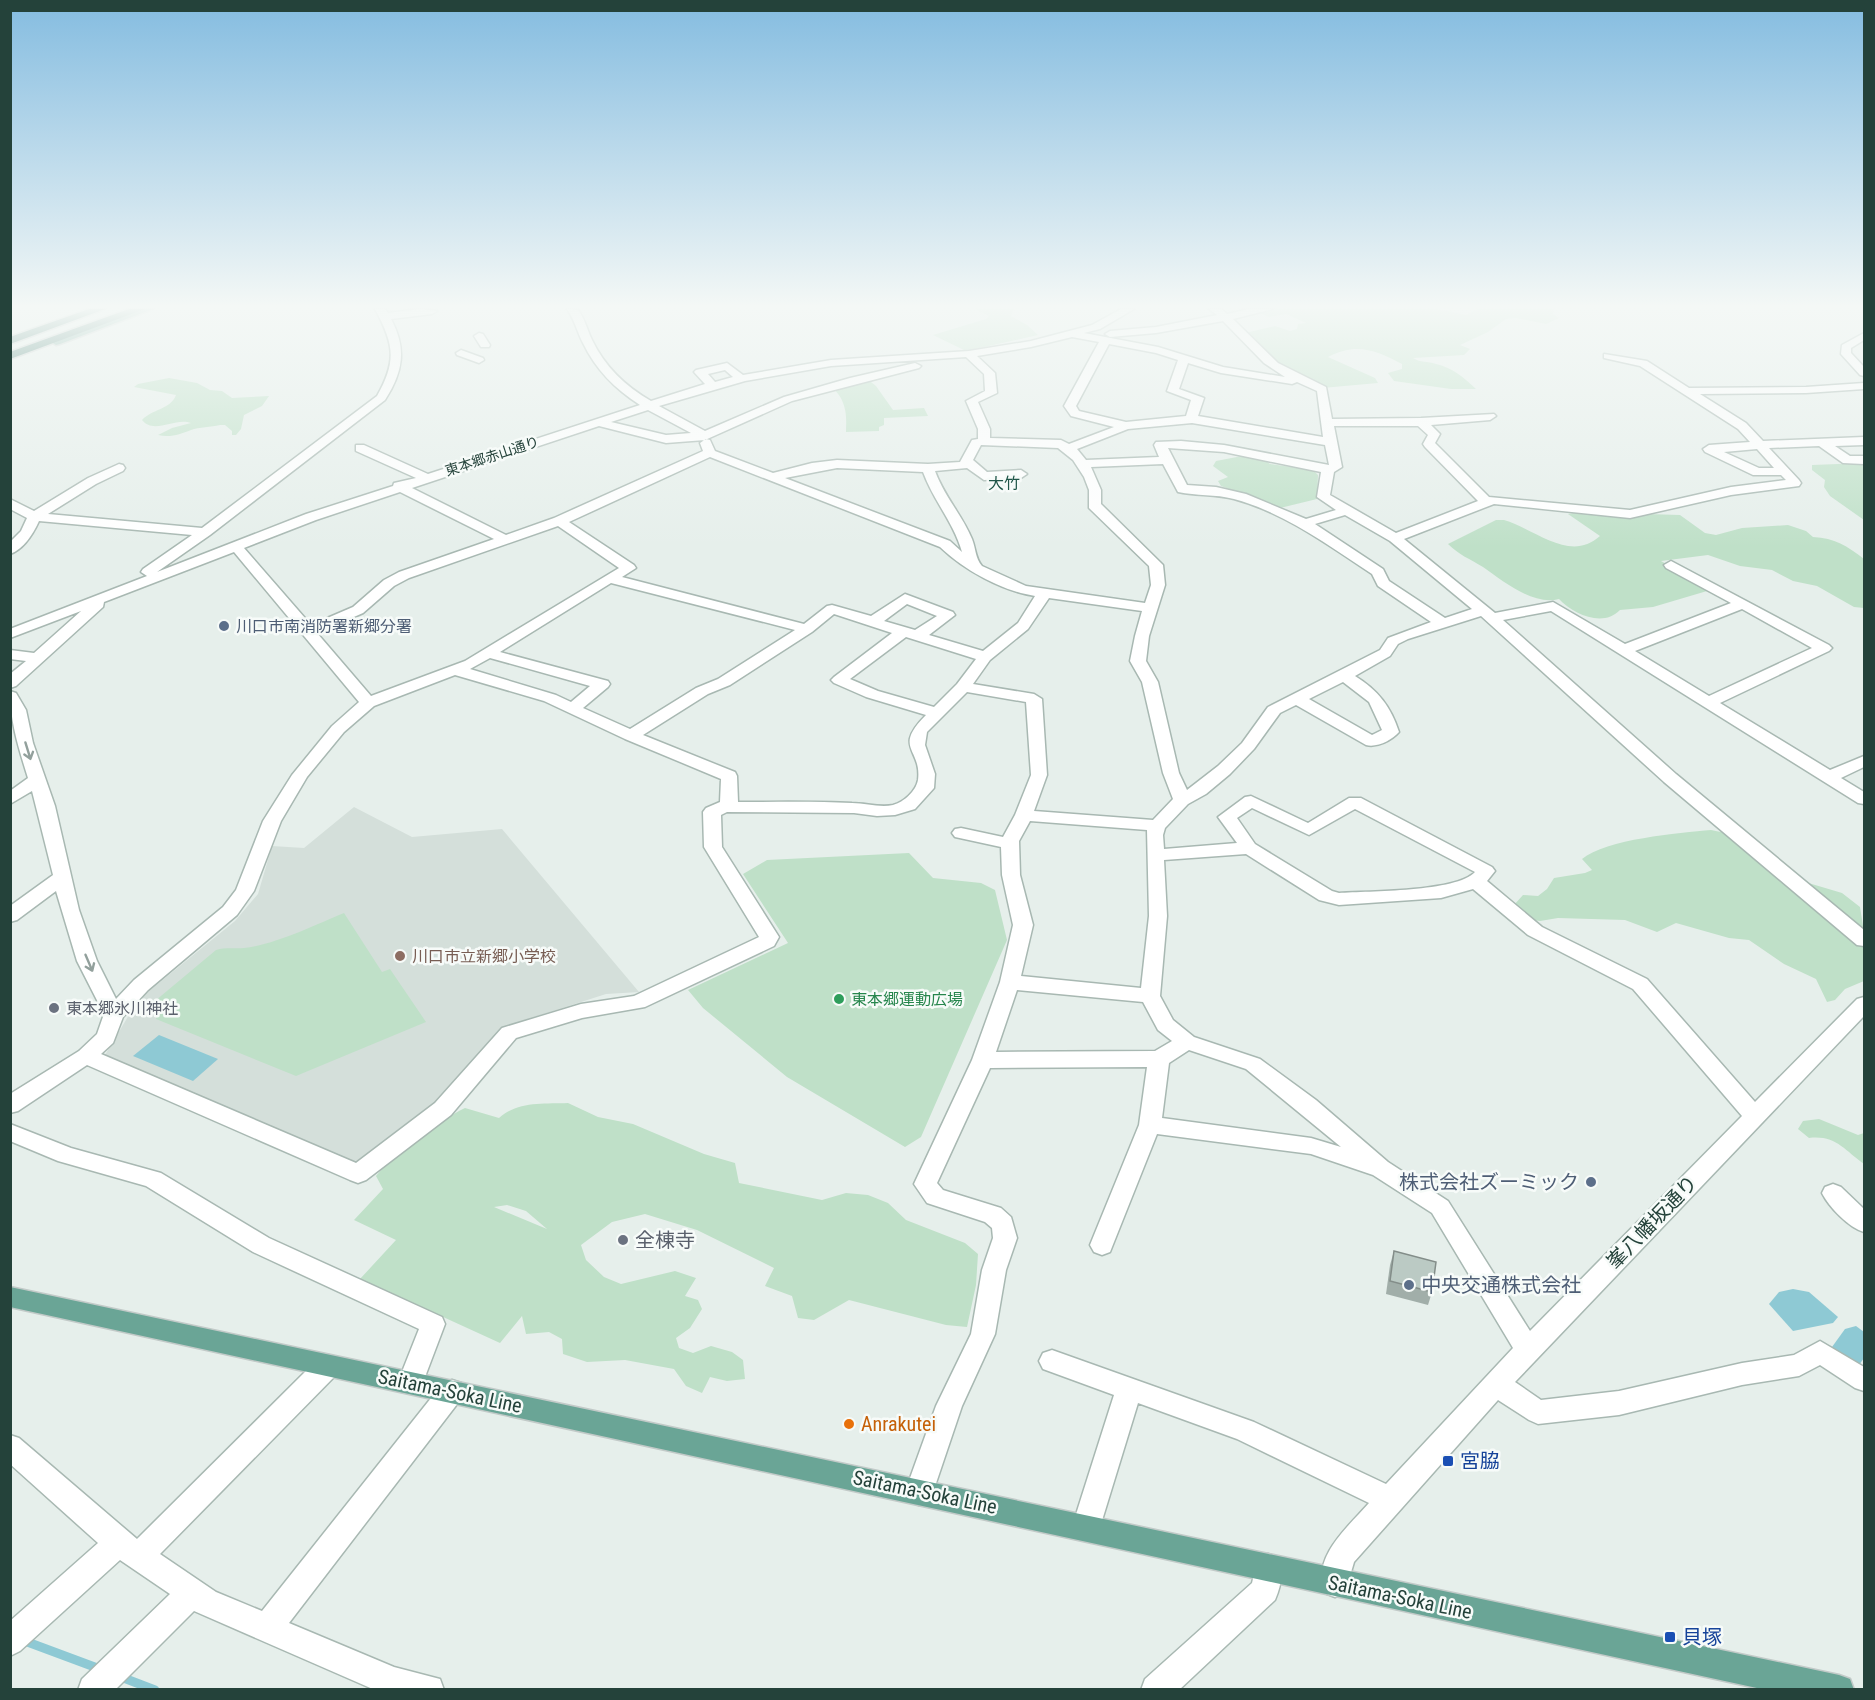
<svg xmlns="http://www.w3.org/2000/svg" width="1875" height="1700" font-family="'Roboto Condensed','Noto Sans JP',sans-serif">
<rect width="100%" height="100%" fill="#e6efeb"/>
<polygon fill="#d4dfda" points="354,807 412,837 502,829 639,992 606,994 503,1027 433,1106 358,1163 105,1055 138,1000 235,921 258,894 272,846 304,848"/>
<g fill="#bfe0c8" fill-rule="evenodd">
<polygon points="975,309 1014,309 1011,316 1027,325 1038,335 966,351 933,335 986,319 989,316"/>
<path d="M1277 309H1438L1466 315 1477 309H1554L1553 314 1559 318 1546 324 1516 318 1506 319 1488 332 1460 345 1470 349 1464 355 1413 358C1421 363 1427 361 1436 364 1451 367 1465 378 1476 389H1451L1394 381 1388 373 1402 369V364C1376 350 1356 342 1328 357L1375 378 1378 383 1322 388 1285 370 1245 333 1275 326 1290 331 1297 329 1298 324 1306 323 1286 314 1269 317 1260 313Z"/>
<path d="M169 378 197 383 210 390 222 391 232 398 269 396 262 406 244 415 241 429 236 435H232V431L225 425H220C211 427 199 427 191 430 180 434 171 438 158 435L172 428 191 423C175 417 154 435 142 420 152 409 170 410 176 395L134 387 138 384Z"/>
<path d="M866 378 876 386 893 410 924 408 928 416 884 418V425L879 427V431L846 432C847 414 846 401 833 388Z"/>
<polygon points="1242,456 1266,461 1270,464 1313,470 1318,475 1317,499 1280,508 1221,486 1218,481 1228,477 1213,466 1216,461"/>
<polygon points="1864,463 1864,520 1830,496 1824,487 1825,480 1812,470 1812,465"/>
<path d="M1580 512 1680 515 1705 533 1716 535 1742 528 1788 525 1806 531 1813 537C1835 538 1847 546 1864 559V608L1854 607 1817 586 1793 581 1772 570 1740 566 1708 555 1661 561 1703 585 1707 591 1653 607 1620 610C1603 628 1573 614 1559 599 1533 606 1503 581 1483 567 1470 559 1459 555 1448 544L1496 520H1504C1537 530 1570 563 1600 536L1568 514Z"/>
<path d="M1711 830 1735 835 1795 879 1842 893 1860 907 1864 932V981L1845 989 1835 1000 1827 1002 1816 979 1784 964 1749 940 1729 938 1676 923 1657 932 1625 920 1558 918 1540 921 1523 919 1514 905 1523 895 1538 896 1547 889 1554 878 1585 873 1592 870 1582 859C1606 839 1679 833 1711 830Z"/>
<polygon points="909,853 933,878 981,883 995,890 1007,940 921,1137 905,1147 787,1077 703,1008 688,990 788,943 743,874 767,860"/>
<path d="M344 913 382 972 390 969 426 1022 296 1076 156 1019 157 1011 149 1006 216 950C226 947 234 949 244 948 274 945 315 925 344 913Z"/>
<path d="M568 1103 598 1117 633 1124 704 1154 735 1163 739 1183 822 1200 846 1193 868 1195 888 1203 906 1220 965 1243 978 1254 976 1285 967 1327 946 1325 849 1300 814 1320 798 1318 792 1296 765 1286 774 1268 697 1230 645 1214 612 1222 581 1245 586 1260 604 1277 621 1284 675 1271 696 1278 685 1296 698 1300 702 1309 690 1328 676 1338 679 1348 693 1353 711 1346 732 1352 743 1360 745 1379 727 1381 710 1377 702 1393 686 1386 674 1369 625 1360 587 1362 563 1354 562 1339 549 1332 526 1334 522 1316 500 1343 360 1279 396 1240 354 1220 383 1189 376 1176C399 1149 433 1124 465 1108L499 1118C518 1101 543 1104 568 1103ZM507 1205 526 1211 547 1229 494 1207Z"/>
<path d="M1819 1119 1858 1135 1864 1133V1164C1844 1150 1836 1135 1809 1138L1798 1129 1803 1121Z"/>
</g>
<g fill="#8ec9d4">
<polygon points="159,1035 218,1059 193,1081 133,1056"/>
<polygon points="1793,1289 1809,1292 1838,1317 1833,1323 1793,1331 1769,1304 1779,1292"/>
<polygon points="1856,1326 1864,1332 1864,1358 1859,1365 1832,1347 1845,1329"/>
</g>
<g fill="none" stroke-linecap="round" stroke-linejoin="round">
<g stroke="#8ec9d4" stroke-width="9">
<polyline points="22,1640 100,1669"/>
<polyline points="121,1677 155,1690"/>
</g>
<g stroke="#a8b8b2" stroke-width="3">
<g id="minor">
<path d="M375 309H385L388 313 420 309 437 311 432 314 391 319C407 349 403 372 385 400L210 535 157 572 306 514 393 486 394 483 416 478 356 451V445H364L428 474 640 405C615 389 596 370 583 343 577 332 575 320 567 309L578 310C585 319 587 330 592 340 605 367 625 386 651 401L705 384 694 372 696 370 727 363 743 375 831 360 969 351 1031 341 1092 325 1121 309H1134L1100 329 1084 333 1158 347 1223 367 1285 377 1264 363 1223 321 1156 333 1110 337 1105 334 1110 331 1156 327 1217 315 1209 309H1221L1227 314 1249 309H1273L1233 319 1278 363 1326 387 1332 419 1421 418 1494 414 1496 416 1490 420 1431 425 1440 434 1435 443 1489 497 1630 510 1731 487 1786 480 1781 475H1753L1705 452 1703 449 1709 445 1750 442 1738 429 1640 366 1604 358V354L1647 361 1689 388 1806 387 1864 383V389L1806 393 1700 394 1746 423 1763 441 1864 437V445L1835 446 1850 456H1864V464L1843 463 1819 446 1769 448 1799 480 1801 483 1799 486 1731 495 1630 518 1494 504 1404 539 1495 613 1553 602 1625 644 1731 603 1666 568 1664 565 1671 561 1829 645 1832 648 1829 651 1720 703 1830 770 1864 756V767L1841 778 1864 792V804L1858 803 1551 611 1503 620 1676 774 1864 930V946L1857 945 1664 782 1481 616 1408 639 1398 644 1390 656 1355 676C1378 690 1391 707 1399 732 1392 740 1377 748 1366 745L1296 705 1280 713 1254 749 1230 774 1206 794 1188 804 1165 828 1163 835 1164 849 1237 843 1218 817 1245 797 1251 796 1308 823 1349 798H1361L1492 867 1495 871 1487 881 1542 927 1647 979 1755 1102 1857 999 1864 997V1016L1515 1382 1541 1400 1619 1391 1742 1363 1794 1355 1820 1341 1864 1367V1391L1855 1388 1820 1365 1799 1376 1742 1385 1619 1415 1538 1424 1529 1420 1498 1400 1354 1562 1345 1593 1335 1597 1325 1593C1310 1558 1349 1526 1369 1503L1237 1439 1138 1403 1100 1527 1096 1536 1086 1540 1076 1536 1072 1527 1114 1395 1043 1369 1039 1361 1043 1353 1052 1350 1254 1422 1386 1484 1513 1348 1432 1213 1373 1175 1311 1154 1157 1134 1110 1252 1102 1255 1094 1252 1090 1245 1139 1125 1147 1067 990 1068 937 1183 943 1190 1001 1208 1011 1217 1017 1238 1006 1270 995 1334 962 1406 933 1492 929 1501 919 1505 909 1501 905 1492 936 1406 971 1334 982 1270 993 1238 992 1228 985 1222 927 1203 914 1184 972 1060 1000 982 1013 925 1002 875 1001 847 955 837 952 833 955 829 961 828 1003 837 1015 815 1031 775 1026 702 967 692 927 732 925 745 935 774 934 788 915 809 895 815 877 816 854 813 727 812 721 815 722 847 779 937 774 946 645 1007 582 1018 516 1038 451 1115 366 1180 358 1183 350 1180 87 1065 18 1111 10 1113V1094L79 1051 97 1034 104 1014 77 961 56 891 17 920 10 922V906L53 875 32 791 10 804V791L28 778C19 749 10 722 10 691L16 693 26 710 33 743 55 806 79 910 97 961 116 999 134 980 223 907 236 890 263 821 292 775 332 726 359 702 234 552 104 602 103 607 16 686 10 688V674L26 661 10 659V650L34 653 81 611 10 638V629L147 576 141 572 143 569 192 535 39 521C33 534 24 549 10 554V542L21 531 27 518 10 509V499L34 511 88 478 119 464 123 465 125 468 123 471 96 484 48 514 202 528 377 396C397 361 394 344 375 309ZM1072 337 1099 342 1064 406 1071 416 1114 427 1069 444 1061 440 990 438V429L978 402 997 393 995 373 977 356 1031 347ZM1109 344 1156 353 1178 360 1167 391 1191 400 1186 416 1126 422 1079 411 1076 406ZM966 357 984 374 985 391 966 401 978 429V439L972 440 960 462 928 464 837 460 812 463 773 473 715 451 710 440 706 439 700 443 703 451 554 518 506 535 412 488 599 426 666 443 705 440 792 401 919 368 921 366 915 363 850 378 784 397 705 431 659 406 745 381 831 366ZM1188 363 1221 373 1292 384 1297 382 1317 391 1323 437 1198 416 1204 398 1179 389ZM725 370 733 377 715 382 708 374ZM648 410 691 433 666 435 611 422ZM1192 423 1325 445 1329 465 1224 445 1181 441 1156 442 1154 445 1159 457 1086 460 1077 449 1128 429ZM1334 426H1418L1428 435 1423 444 1425 447 1478 501 1396 533 1330 495 1334 472 1342 467ZM981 445 1058 448 1073 460 1084 477 1089 490V508L1149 566 1151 585 1145 603 1026 586 982 566C975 558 976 549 972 539 962 515 944 496 935 471L967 468 984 480 1021 478 1027 474 1021 470 987 472 973 460ZM1168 448 1224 452 1321 472 1317 497 1336 510 1306 519 1246 494 1216 487 1187 485ZM1757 449 1774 468H1759L1724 452ZM710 457 940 547C964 570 1002 591 1035 596L1018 623 983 651 929 635 955 615 953 612 905 594 871 616 832 605 827 606 804 624 622 577 636 568 634 565 569 522ZM1163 464 1178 492C1197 496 1215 494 1234 499 1285 513 1328 545 1372 574L1378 586 1431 622 1388 638 1380 650 1268 707 1242 743 1218 766 1187 790 1179 773 1158 682 1146 661 1149 636 1165 585 1163 565 1101 504V490L1091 467ZM837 468 923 472C933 500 954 523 962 552L950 541 785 478ZM400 492 494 539 399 572 384 580 353 607 311 625 244 548 316 520ZM1345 515 1390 541 1472 609 1445 618 1389 581 1383 569 1315 524ZM558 526 619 568 465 661 371 696 317 633 363 613 394 586 409 578ZM611 583 795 630 718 679 696 688 630 729 583 708 608 687 610 684 608 681 500 652ZM1049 598 1142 611 1135 636 1130 661 1142 682 1163 773 1173 799 1153 820 1034 811 1047 775 1042 699 1034 694 973 684 990 660 1028 629ZM907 604 937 616 915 630 884 621ZM1742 609 1812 648 1709 696 1635 651ZM834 614 892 633 834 677 831 680 834 683 866 697 926 715C892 749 922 748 918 780 916 791 904 802 893 805 880 808 866 803 852 803 814 801 776 802 738 802L737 776 735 772 643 735 708 694 730 685 812 632ZM906 637 976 659 957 684 934 707 878 691 850 679ZM490 658 590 686 571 702 556 695 470 669ZM455 675 544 701 625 739 721 779 720 802 706 808 703 812 704 847 759 937 634 996 581 1004 502 1028 435 1103 356 1163 101 1054 113 1043 123 1017 148 990 237 915 254 891 281 821 307 777 344 732 374 706ZM1343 682 1369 702 1382 730 1372 735 1309 699ZM1252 808 1309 835 1355 809 1475 872C1457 892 1368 891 1339 893L1332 891 1255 844 1237 818ZM1030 821 1147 830 1149 916 1141 988 1021 976 1033 925 1020 875 1019 841ZM1246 854 1319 900 1339 905 1441 898 1473 889 1528 935 1633 989 1742 1116 1530 1331 1448 1201 1388 1162 1316 1100 1260 1059 1194 1037 1173 1020 1160 996 1167 916 1164 860ZM1017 990 1143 1002 1158 1030 1172 1041 1155 1051 996 1052ZM1189 1050 1246 1069 1341 1147 1311 1138 1162 1118 1169 1063Z"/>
<polygon points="479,333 483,334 490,345 489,347 481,347 474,336"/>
<polygon points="1864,333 1864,340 1851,348 1851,353 1864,367 1864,376 1860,375 1841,354 1842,345"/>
<polygon points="461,350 483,358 484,360 479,363 457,355 456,353"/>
<polygon points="10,1124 71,1148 161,1173 269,1238 442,1317 445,1324 420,1390 411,1393 402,1390 398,1382 419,1329 253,1252 146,1186 58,1161 10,1141"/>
<path d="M1833 1184 1841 1187 1864 1209V1232C1849 1228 1829 1207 1822 1193L1825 1187Z"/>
<polygon points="328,1355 337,1358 341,1366 337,1374 160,1554 216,1592 262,1611 443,1383 452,1380 461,1383 465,1391 461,1399 289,1623 394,1667 440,1679 444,1690 375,1690 194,1611 115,1690 78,1690 82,1679 170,1594 120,1560 20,1651 10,1656 10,1621 98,1543 10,1464 10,1435 19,1438 137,1539 319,1358"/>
<path d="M1268 1554 1278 1558C1284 1572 1281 1586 1275 1600L1179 1690H1141L1145 1679 1252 1583 1258 1558Z"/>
</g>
</g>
<g stroke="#c2cac8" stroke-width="3">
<g id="major">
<polygon points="137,309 153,309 60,344 56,345 51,342"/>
<polygon points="10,1287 1839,1675 1850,1679 1854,1690 1766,1690 10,1307"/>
</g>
</g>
<g stroke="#c2cac8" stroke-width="3">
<g id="highway">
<polygon points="89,309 105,309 10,344 10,337"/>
<polygon points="129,309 145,309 10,359 10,352"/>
</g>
</g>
<use href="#minor" fill="#fff" fill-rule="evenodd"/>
<use href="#major" fill="#6aa596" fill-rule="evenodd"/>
<use href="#highway" fill="#2f6f62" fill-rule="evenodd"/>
</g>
<polygon fill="#a1aea9" points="1394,1251 1432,1292 1428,1305 1386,1294 1390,1265"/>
<polygon fill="#bbcac4" stroke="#838d89" stroke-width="1.5" points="1394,1251 1436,1262 1432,1292 1390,1281"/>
<defs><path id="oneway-shaft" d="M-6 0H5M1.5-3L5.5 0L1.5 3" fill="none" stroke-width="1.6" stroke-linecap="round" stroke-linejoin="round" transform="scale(1.5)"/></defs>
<g stroke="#92a09c">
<use href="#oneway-shaft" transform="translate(28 751) rotate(73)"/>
<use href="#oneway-shaft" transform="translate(89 963) rotate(67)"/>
</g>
<linearGradient id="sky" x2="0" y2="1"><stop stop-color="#84bce0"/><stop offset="0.56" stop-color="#f4f8f6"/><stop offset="1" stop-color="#f4f8f6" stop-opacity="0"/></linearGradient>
<rect width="1875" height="547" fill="url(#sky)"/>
<g fill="#5c6f8a" stroke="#f7fbf9" stroke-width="2">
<circle cx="224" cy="626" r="6"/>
<circle cx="1591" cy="1182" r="6"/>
<circle cx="1409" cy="1285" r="6"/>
</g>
<circle fill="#8d6e63" stroke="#f7fbf9" stroke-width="2" cx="400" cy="956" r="6"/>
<circle fill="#2e9e5b" stroke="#f7fbf9" stroke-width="2" cx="839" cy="999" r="6"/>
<g fill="#6b7280" stroke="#f7fbf9" stroke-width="2">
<circle cx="54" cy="1008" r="6"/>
<circle cx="623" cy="1240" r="6"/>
</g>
<circle fill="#e8710a" stroke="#f7fbf9" stroke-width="2" cx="849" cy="1424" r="6"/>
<g fill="#1a4fb4" stroke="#f7fbf9" stroke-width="2">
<rect x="1442" y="1455" width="12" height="12" rx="3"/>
<rect x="1664" y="1631" width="12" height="12" rx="3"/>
</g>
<g text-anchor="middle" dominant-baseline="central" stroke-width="5" stroke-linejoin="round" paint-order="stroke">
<g font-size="14" fill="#24423a" stroke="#f7fbf9">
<text transform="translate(492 456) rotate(-18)">東本郷赤山通り</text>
</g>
<g font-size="16" fill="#1f5548" stroke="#f7fbf9">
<text x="1004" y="483">大竹</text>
</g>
<g font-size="16" fill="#4e5e75" stroke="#f7fbf9" text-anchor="start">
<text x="236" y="626">川口市南消防署新郷分署</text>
</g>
<g font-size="16" fill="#785e54" stroke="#f7fbf9" text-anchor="start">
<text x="412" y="956">川口市立新郷小学校</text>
</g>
<g font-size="16" fill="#27864d" stroke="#f7fbf9" text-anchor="start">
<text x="851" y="999">東本郷運動広場</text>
</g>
<g font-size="16" fill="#5b616d" stroke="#f7fbf9" text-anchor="start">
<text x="66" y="1008">東本郷氷川神社</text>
</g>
<g font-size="20" fill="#4e5e75" stroke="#f7fbf9" text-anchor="end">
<text x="1579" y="1182">株式会社ズーミック</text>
<text x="1421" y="1285" text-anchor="start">中央交通株式会社</text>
</g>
<g font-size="20" fill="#24423a" stroke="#f7fbf9">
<text transform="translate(1652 1222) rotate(-46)">峯八幡坂通り</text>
<text transform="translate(450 1391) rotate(12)">Saitama-Soka Line</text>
<text transform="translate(925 1492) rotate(12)">Saitama-Soka Line</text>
<text transform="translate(1400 1597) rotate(12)">Saitama-Soka Line</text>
</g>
<g font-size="20" fill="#5b616d" stroke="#f7fbf9" text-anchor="start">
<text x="635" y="1240">全棟寺</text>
</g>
<g font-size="20" fill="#c56008" stroke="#f7fbf9" text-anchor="start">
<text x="861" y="1424">Anrakutei</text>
</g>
<g font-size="20" fill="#164399" stroke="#f7fbf9" text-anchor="start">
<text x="1460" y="1461">宮脇</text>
<text x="1682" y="1637">貝塚</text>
</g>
</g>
<rect width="1875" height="1700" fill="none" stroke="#24423a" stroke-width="24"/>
</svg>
